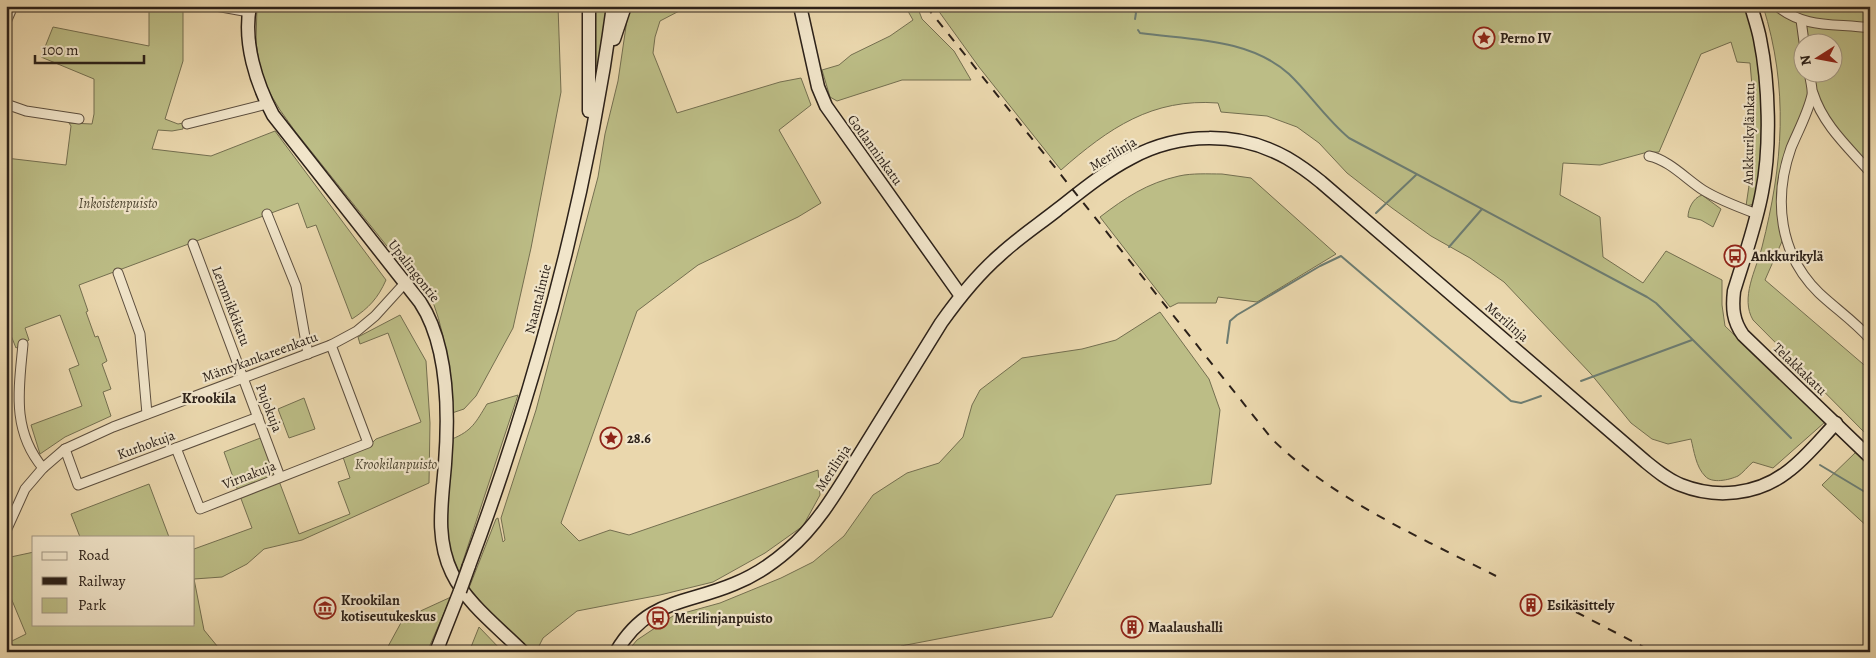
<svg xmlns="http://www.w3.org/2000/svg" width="1876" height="658" font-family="Alegreya,serif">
<rect width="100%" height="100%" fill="#ead7ad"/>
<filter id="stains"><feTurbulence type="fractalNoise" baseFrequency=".004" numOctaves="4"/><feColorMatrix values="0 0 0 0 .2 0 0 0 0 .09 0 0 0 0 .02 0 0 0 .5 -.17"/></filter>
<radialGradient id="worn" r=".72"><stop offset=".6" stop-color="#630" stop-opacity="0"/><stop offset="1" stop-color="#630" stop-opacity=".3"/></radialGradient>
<g fill="#bcbd86" stroke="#746f50" fill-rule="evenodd">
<path d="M149 6 183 7V61L165 119 178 124 183 123V129L172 131 158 130 152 149 211 156 275 131 386 280C378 298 369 308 352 319L316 225 307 228 298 203 79 285 88 311 86 312 95 337 98 336 107 361 102 364 111 389 103 392 111 416 65 437 40 454 31 425 82 406 69 369 79 365 60 315 25 328 29 340 16 348 10 333 6 334V158L66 165 71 126 69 123 92 124 94 114V79L41 57 53 27 149 46Z"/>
<path d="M257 6H558L561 92 531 248 513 328 476 396 464 409 452 413C449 377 447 340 434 305L295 131 280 110 268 90 259 63 256 42Z"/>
<polygon points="592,6 607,6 599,66 592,66"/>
<polygon points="629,6 683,6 683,9 660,21 655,37 653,53 677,113 780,82 801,78 811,105 779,130 821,203 798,217 698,265 637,311 561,523 579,541 610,530 629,535 818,470 820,495 803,526 765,553 713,582 660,595 577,611 543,638 536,652 530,652 491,616 488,610 469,588 496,519 498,518 503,542 505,540 501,518 536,410 598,177 605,134 618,81"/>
<polygon points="905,6 917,6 922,19 954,51 971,80 902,80 837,101 830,97 822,70 839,65 851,55 890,36 913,20"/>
<path d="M935 6H1747C1759 54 1763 102 1761 151 1760 169 1760 186 1755 204L1746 206C1754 157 1755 112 1750 63L1737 62 1731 42 1701 54 1659 152 1644 153 1600 165 1563 163 1560 195 1600 217 1603 257 1643 283 1666 251 1722 280V305L1725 326 1825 422 1773 468 1753 462C1748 466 1743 473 1738 476 1729 480 1712 484 1705 476 1696 467 1694 451 1691 439L1668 444 1652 439 1631 423 1591 374 1504 282 1470 258 1431 236 1392 208 1347 173 1319 143 1297 127 1267 116 1221 112 1218 103C1152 98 1109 128 1061 170L979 67Z"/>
<path d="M1763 6H1870V170L1826 116 1817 96 1781 177 1783 239 1765 280 1870 370 1868 436 1753 320C1740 298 1756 270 1762 247 1783 164 1789 89 1763 6ZM1804 42H1834V72H1804Z"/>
<path d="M1222 174 1251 178 1336 254 1257 302 1218 297 1216 303H1178L1170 307 1100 217C1125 198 1147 183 1179 176 1192 173 1208 174 1222 174Z"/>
<path d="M1702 195 1721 209 1713 227 1701 220 1688 217C1688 209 1693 198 1702 195Z"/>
<polygon points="1160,312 1209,379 1220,410 1211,484 1116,495 1052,617 901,646 901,652 627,652 637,640 673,616 720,603 781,578 813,562 844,536 873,495 907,473 939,463 963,437 972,405 980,390 1022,358 1082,349 1116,340"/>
<polygon points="400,315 426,361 430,423 429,483 302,540 264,549 247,564 222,577 194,579 204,630 222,652 6,652 6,644 26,634 6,586 6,558 34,552 34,624 194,624 194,549 252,528 240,496 279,481 299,534 350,514 338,482 350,478 343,457 371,444 376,439 421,422 388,333 360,344 358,337"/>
<path d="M518 395 459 573 451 557 445 528 452 439C472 431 476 422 487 404Z"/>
<polygon points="304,398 315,429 289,438 278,409"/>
<polygon points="263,437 277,476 238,491 224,452"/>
<polygon points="1856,452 1870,467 1870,529 1822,485"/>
<polygon points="149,484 169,537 80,537 71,514"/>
<polygon points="451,597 427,652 385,652 403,619"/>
<polygon points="479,627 503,652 469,652"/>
</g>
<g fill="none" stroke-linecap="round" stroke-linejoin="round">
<g stroke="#6d7c71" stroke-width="2">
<polyline points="1132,6 1136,13 1135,19"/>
<path d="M1138 30 1140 33C1191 40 1249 38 1289 74 1310 94 1326 119 1349 138L1647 297 1656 303 1791 438"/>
<polyline points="1376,213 1416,175"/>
<polyline points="1449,247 1482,209"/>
<polyline points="1227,343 1230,321 1237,315 1320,266 1341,256 1511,401 1521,403 1541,396"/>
<polyline points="1581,381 1692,340"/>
<polyline points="1820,465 1870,495"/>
</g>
<g stroke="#5c4e3e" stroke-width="11">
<g id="street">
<polyline points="216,6 249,12"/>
<path d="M1777 6C1805 29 1836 23 1870 28"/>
<polyline points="1801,20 1804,42"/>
<polyline points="6,22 13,6"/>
<path d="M1809 72C1810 79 1813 89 1812 95 1808 113 1798 131 1791 148 1773 199 1779 254 1819 293 1836 309 1854 321 1870 339"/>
<path d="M1813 93C1823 125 1849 148 1870 172"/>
<polyline points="6,104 26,111 79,119"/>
<polyline points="187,124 267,104"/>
<path d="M1649 156C1669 160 1686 179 1703 190 1719 200 1738 207 1757 214"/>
<polyline points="267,214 296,286 308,354"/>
<polyline points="193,244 280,477"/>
<polyline points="118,273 140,334 147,414"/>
<path d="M23 344C19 388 11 430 43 468"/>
<polyline points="176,448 200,509 368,443 331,345"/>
<polyline points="65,449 78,485 258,417"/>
<polyline points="6,531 25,489 43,468 65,449 113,427 331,345 357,331 375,316 405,283"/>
</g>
</g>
<g stroke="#2c2119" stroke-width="15">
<g id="secondary">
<path d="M250 6C243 42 256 83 273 115L420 302C449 346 449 413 445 464 442 502 435 538 452 573 467 604 498 627 523 652"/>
<polyline points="589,6 589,111"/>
<polyline points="800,6 818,87 826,106 961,296"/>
<path d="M1751 6C1754 17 1758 28 1760 39 1769 83 1771 148 1762 192 1756 225 1744 258 1734 291 1732 308 1733 321 1743 335L1870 457"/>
<polyline points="614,39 625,6"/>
<path d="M469 566C536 386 587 197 613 6"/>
<polyline points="436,652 460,591"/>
<path d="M616 652C647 599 684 605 734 584 754 576 772 564 788 550 820 523 841 484 863 449 889 407 915 365 941 323 958 299 977 275 1000 255 1017 239 1038 225 1057 210 1080 192 1104 172 1131 158 1179 132 1239 131 1287 158 1299 165 1310 173 1321 182L1646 462C1657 471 1668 480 1681 485 1716 499 1757 495 1787 472 1805 459 1820 440 1836 423"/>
</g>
</g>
<use href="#street" stroke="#f1e5ca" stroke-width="9"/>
<use href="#secondary" stroke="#f1e5ca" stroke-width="12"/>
<g stroke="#2c2119" stroke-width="2" stroke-dasharray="9 9" stroke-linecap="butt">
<path d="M926 6 1272 439C1335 501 1418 536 1496 576"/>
<polyline points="1576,612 1653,652"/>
</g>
<g stroke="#2c2119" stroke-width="15" stroke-linecap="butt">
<polyline id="secondary-bridge" points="460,591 469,566"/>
</g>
<use href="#secondary-bridge" stroke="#f1e5ca" stroke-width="12"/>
</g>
<defs>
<g id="sight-ring" transform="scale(1.125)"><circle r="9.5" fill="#f1e5ca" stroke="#8f2418" stroke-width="1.5"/><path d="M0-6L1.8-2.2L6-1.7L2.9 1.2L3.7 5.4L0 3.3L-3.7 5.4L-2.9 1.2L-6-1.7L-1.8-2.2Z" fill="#8f2418"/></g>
<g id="bus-ring" transform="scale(1.125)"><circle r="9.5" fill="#f1e5ca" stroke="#8f2418" stroke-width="1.5"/><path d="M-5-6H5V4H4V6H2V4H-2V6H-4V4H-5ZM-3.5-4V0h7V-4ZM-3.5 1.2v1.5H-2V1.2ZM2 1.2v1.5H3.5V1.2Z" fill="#8f2418"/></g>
<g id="building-ring" transform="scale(1.125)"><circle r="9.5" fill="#f1e5ca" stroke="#8f2418" stroke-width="1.5"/><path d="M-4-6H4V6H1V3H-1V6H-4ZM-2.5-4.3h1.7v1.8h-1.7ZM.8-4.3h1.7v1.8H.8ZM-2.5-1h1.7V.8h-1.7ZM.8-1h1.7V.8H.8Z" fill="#8f2418"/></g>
<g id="museum-ring" transform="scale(1.125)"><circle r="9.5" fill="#f1e5ca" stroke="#8f2418" stroke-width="1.5"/><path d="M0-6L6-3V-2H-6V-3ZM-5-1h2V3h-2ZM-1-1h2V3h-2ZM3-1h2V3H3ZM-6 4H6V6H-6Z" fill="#8f2418"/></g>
</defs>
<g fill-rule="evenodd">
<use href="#sight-ring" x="1484" y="38"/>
<use href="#bus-ring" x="1735" y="256"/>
<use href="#sight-ring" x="611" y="438"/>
<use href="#building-ring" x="1531" y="605"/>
<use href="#museum-ring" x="325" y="608"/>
<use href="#bus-ring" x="658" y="618"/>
<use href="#building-ring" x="1132" y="627"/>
</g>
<g text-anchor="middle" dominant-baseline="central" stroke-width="4.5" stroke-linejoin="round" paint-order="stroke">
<g font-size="14" font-weight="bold" fill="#2c2119" stroke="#f1e5ca" text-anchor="start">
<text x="1500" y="38">Perno IV</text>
<text x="1751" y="256">Ankkurikylä</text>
<text x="627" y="438">28.6</text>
<text x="341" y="600">Krookilan<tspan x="341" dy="16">kotiseutukeskus</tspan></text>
<text x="1547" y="605">Esikäsittely</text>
<text x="674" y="618">Merilinjanpuisto</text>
<text x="1148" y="627">Maalaushalli</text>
</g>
<g font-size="14" fill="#2c2119" stroke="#f1e5ca">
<text transform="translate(1749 134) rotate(-89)">Ankkurikylänkatu</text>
<text transform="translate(875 150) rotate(54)">Gotlanninkatu</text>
<text transform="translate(1113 154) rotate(-31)">Merilinja</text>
<text transform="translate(414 271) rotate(52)">Upalingontie</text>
<text transform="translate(538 299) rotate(-76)">Naantalintie</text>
<text transform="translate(231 306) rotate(69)">Lemmikkikatu</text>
<text transform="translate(1507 322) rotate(41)">Merilinja</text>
<text transform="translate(260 357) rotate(-20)">Mäntykankareenkatu</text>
<text transform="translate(1800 369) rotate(44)">Telakkakatu</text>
<text transform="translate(269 408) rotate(69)">Pujokuja</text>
<text transform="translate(146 445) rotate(-20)">Kurhokuja</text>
<text transform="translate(833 468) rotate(-57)">Merilinja</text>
<text transform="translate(249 475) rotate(-21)">Virnakuja</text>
</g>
<g font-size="14" font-style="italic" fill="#504834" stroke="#f1e5ca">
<text x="118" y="203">Inkoistenpuisto</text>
<text x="396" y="464">Krookilanpuisto</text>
</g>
<g font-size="15" font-weight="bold" fill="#2c2119" stroke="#f1e5ca">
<text x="209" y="398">Krookila</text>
</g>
</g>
<rect width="1876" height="658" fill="none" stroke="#ead7ad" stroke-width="25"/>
<rect x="8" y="8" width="1861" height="643" fill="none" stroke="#2c2119" stroke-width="2.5"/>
<rect x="12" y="12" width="1851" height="633" fill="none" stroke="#2c2119"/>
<rect x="32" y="536" width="162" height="90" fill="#f1e5ca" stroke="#a29783"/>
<rect x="42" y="552" width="25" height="8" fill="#f1e5ca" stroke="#a29783"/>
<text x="78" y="560" font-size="15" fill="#2c2119">Road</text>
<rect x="42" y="577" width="25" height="8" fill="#2c2119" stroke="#a29783"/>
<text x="78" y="586" font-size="15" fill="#2c2119">Railway</text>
<rect x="42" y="598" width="25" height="15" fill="#bcbd86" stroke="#a29783"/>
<text x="78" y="610" font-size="15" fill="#2c2119">Park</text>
<g transform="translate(1818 58) rotate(259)"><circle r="24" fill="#f1e5ca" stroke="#a29783"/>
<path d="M0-4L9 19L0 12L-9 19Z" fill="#8f2418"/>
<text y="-8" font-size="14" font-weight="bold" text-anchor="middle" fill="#2c2119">N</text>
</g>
<path d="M35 55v8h109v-8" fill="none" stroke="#2c2119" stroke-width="2.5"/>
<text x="42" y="55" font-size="15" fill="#2c2119" stroke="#f1e5ca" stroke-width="4" paint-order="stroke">100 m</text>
<rect width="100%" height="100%" filter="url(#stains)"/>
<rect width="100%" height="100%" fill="url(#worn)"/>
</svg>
